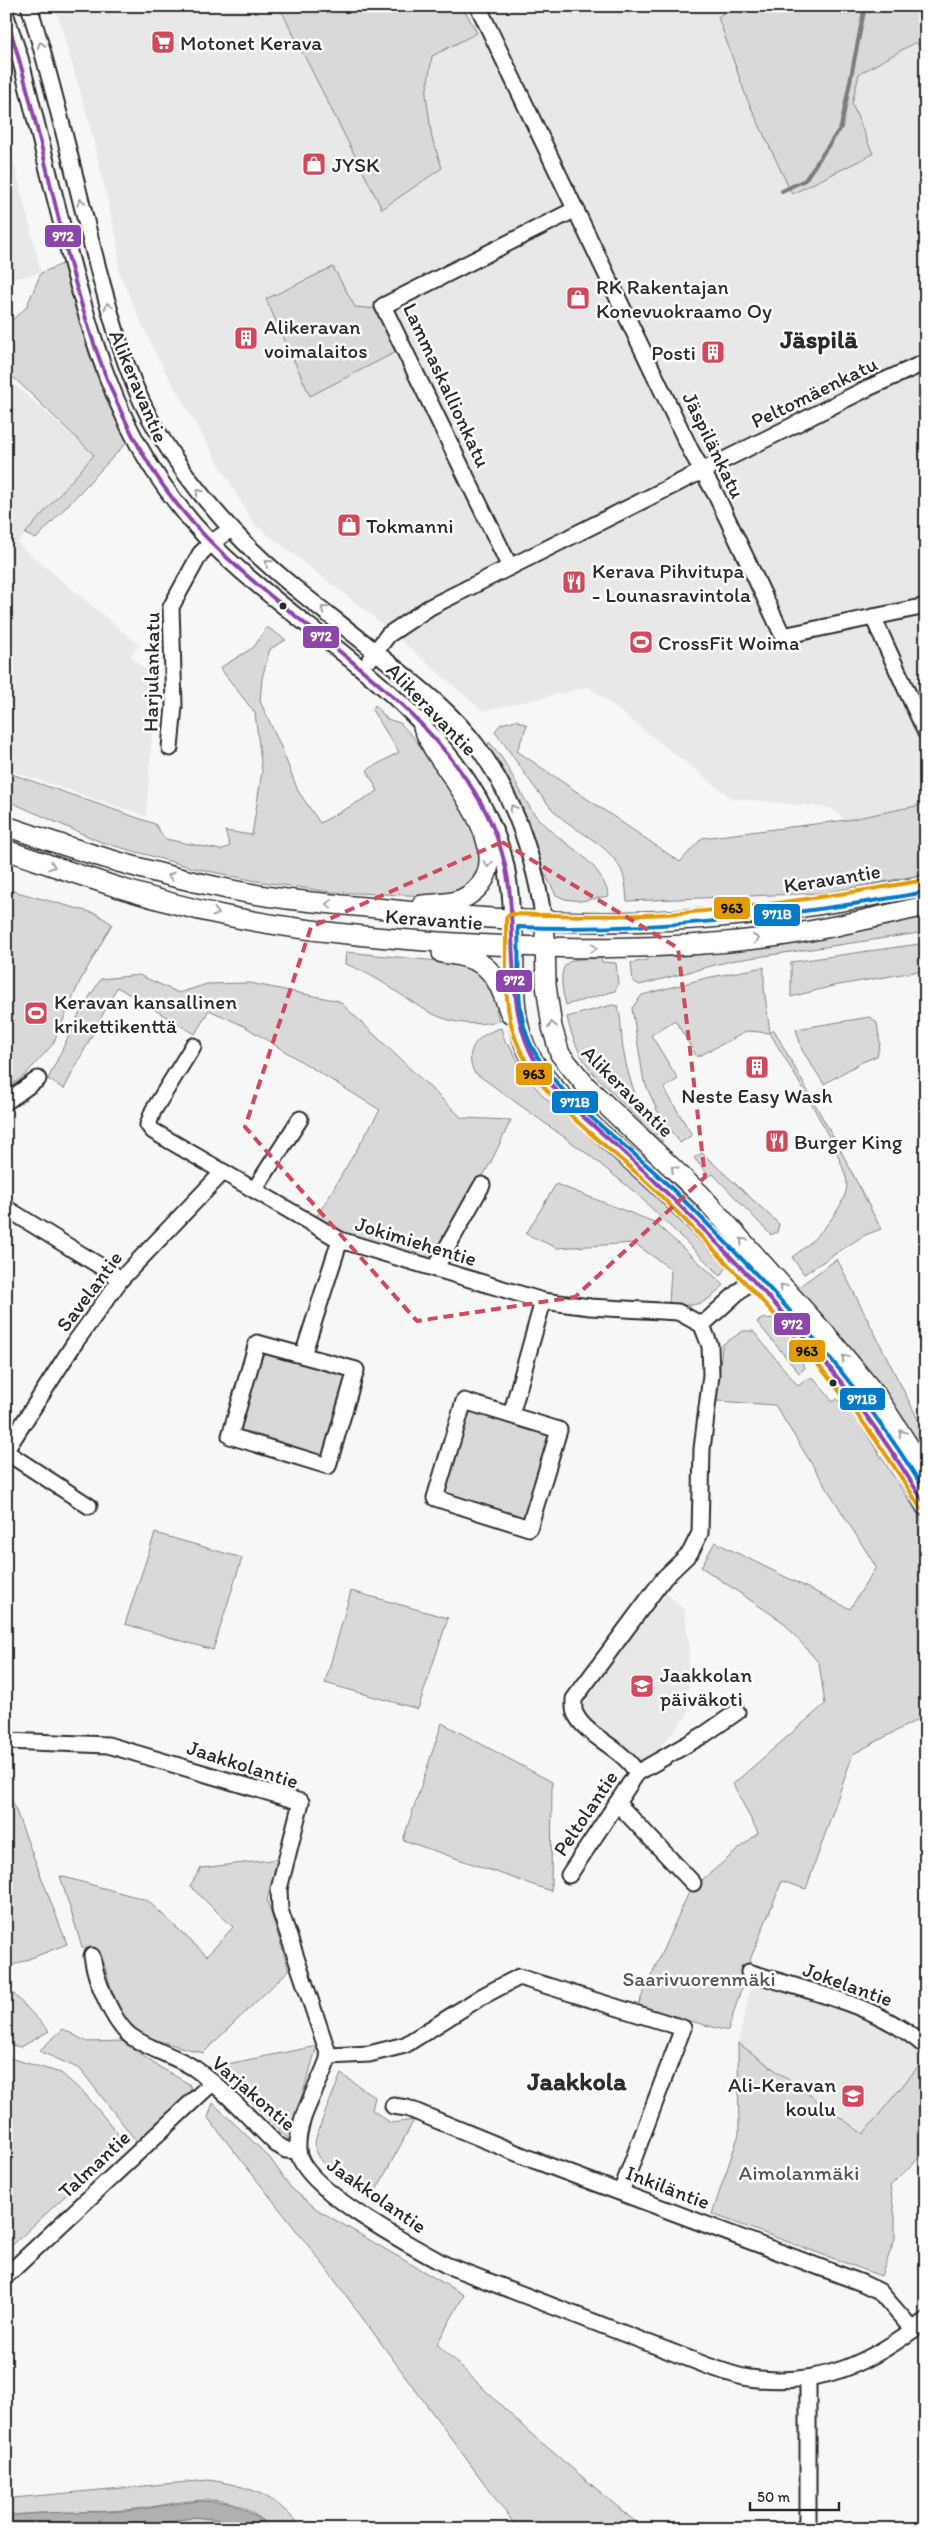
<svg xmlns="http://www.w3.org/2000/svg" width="932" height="2535" font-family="Itim,sans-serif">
<rect width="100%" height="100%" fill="#f7f7f7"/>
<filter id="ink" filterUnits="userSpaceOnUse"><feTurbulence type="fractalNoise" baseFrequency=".02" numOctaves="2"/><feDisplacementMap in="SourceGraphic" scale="10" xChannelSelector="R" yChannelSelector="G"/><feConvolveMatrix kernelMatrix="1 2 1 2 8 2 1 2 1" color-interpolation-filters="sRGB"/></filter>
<g filter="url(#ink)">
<g fill="#e8e8e8" fill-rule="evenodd">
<path d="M55 6H279L383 209 442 168 432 138 426 95 432 56 477 33 463 6H733L718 17 747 99 792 194 873 154 852 104 859 73 916 42 926 58V804L847 820 830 808 731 798 589 687 483 711 370 614 253 523 156 355 119 273 118 245 89 122ZM333 268 355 307 266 299 283 290Z"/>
<polygon points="6,129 41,273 6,280"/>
<polygon points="6,377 94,455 17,543 139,645 130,656 156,679 146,816 6,769"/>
<polygon points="667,1593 684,1610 689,1643 688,1714 645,1765 584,1715 582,1706 609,1665"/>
<polygon points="752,1981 876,2018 904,2036 926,2057 864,2134 738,2043"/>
</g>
<g fill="#d9d9d9" stroke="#828282">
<polygon points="279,6 462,6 477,33 432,56 426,95 432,138 442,168 382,209"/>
<polygon points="733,6 926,6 926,58 916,42 859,74 852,104 873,154 792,194 747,99 718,17"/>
<polygon points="65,263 129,440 36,539 25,534 94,455 6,370 6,325 26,308 41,273"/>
<polygon points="333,267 355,307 378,309 398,351 310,396 266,299"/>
<polygon points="267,627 286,640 270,649 262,678 260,701 281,747 298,791 320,823 378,791 367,770 399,752 372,710 375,705 387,719 400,723 424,749 473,821 482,862 476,876 464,886 451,893 430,896 331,892 256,881 194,868 101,842 6,800 6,772 155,824 165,839 221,850 230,846 225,831 252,835 262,771 255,713 220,668 254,647"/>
<path d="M516 720 527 725 517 751 680 862 702 838 847 820 926 804V874L822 893 627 901C626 892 626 882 623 874 611 843 573 832 552 809 531 785 514 757 495 731L501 724Z"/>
<path d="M489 742C510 763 518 793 536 816 561 846 598 855 609 896L581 901 565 899 556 895 544 872 528 821 506 775 488 748Z"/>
<polygon points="6,889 97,914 112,924 80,981 53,1044 25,1075 6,1089"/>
<polygon points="926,916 926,932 730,961 640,985 633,981 631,963 647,960 647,957 762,948"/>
<polygon points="926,943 926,970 833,986 791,997 791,962"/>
<path d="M346 952 468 964 487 978 500 1007 496 1009 499 1021C429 1036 404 984 345 964Z"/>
<path d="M601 958 602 962 616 963 618 984 615 991 566 1005C563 993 555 964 574 960 582 958 593 959 601 958Z"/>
<path d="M764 967V988L770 1033 774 1030 843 1155 881 1229 863 1236 804 1274 792 1257C812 1244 844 1211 847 1186 849 1162 785 1059 770 1033L748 1031 697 1057 675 1020 651 1035 678 1079 664 1088 692 1135 680 1143 657 1110 645 1083 646 1082H644L632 1008 642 995 706 978Z"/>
<polygon points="139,975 179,993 207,984 250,983 339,1001 462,1118 511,1120 491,1162 433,1260 354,1239 316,1218 380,1110 244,1026 209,1010 195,1034 117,987 64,1089 48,1079 81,1010 101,979"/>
<path d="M612 1005 618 1006C621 1017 621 1029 622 1041 627 1079 639 1111 663 1141L661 1142 594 1074C580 1057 572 1039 567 1017Z"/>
<polygon points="870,1017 877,1023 880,1043 877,1056 860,1063 824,1084 802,1050 796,1029"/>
<path d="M501 1028 506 1044H509L526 1076 544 1097 606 1149 717 1251 727 1266 721 1276 636 1193 589 1155 474 1072C463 1049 479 1034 501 1028Z"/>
<polygon points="702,1153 779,1224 777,1232 771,1235 713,1174 709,1176 694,1158"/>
<path d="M556 1184 654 1222 724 1285C704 1306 697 1306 669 1305L671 1269 634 1243 557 1248 526 1234Z"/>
<polygon points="837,1259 926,1435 926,1463 882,1393 797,1288"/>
<polygon points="776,1318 790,1333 807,1360 802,1364 805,1368 799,1373 757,1322 762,1319"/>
<polygon points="743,1331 753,1331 798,1386 809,1378 814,1378 833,1402 837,1399 853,1413 926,1527 926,1715 853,1754 806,1889 782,1881 750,1960 728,2031 637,2007 690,1890 758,1833 733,1784 825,1704 819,1663 783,1622 701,1567 715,1542 850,1609 876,1567 775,1405 717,1401 722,1345"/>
<polygon points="264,1352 349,1376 324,1457 238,1433"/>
<polygon points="468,1408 555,1435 527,1520 441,1493"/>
<polygon points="155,1533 242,1558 213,1650 125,1624"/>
<polygon points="351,1591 448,1618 418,1709 325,1683"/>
<polygon points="442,1723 552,1782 551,1891 403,1840"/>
<polygon points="6,1794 11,1798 67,1944 6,1968"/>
<path d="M279 1859 267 1900 289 1970 203 2053C189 2049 147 2039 137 2032 118 2019 108 1978 102 1956L82 1947 60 1876 147 1900 207 1956 233 1927 190 1886 201 1868Z"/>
<polygon points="6,1983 8,1988 49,2031 21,2047 6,2044"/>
<polygon points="63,2029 87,2042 122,2041 156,2065 189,2084 193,2092 137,2142 80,2069 39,2051"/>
<polygon points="738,2043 863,2134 926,2057 926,2151 890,2186 895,2217 895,2239 881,2276 712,2214 739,2134"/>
<polygon points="317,2046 289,2140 217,2066"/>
<polygon points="6,2057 61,2073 86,2095 124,2141 6,2251"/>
<path d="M341 2074 375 2097 372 2110 391 2123 414 2120 371 2200C355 2193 314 2163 315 2144 315 2134 336 2087 341 2074Z"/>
<polygon points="213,2103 270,2158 291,2188 318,2210 464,2295 437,2344 529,2432 644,2529 518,2529 322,2263 208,2118"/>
<path d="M209 2480C251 2487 275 2494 302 2529H270C262 2519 245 2506 232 2503 197 2494 160 2508 125 2510 86 2513 46 2511 6 2516V2500L13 2498Z"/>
<polygon points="195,2517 228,2521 236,2529 53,2529 147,2526"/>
</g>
<path fill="#b0b0b0" stroke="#7b7b7b" d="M200 2501 233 2503 263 2521 270 2529H236L228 2521 195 2517 147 2526 6 2529V2516C46 2511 85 2513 125 2511 150 2509 175 2503 200 2501Z"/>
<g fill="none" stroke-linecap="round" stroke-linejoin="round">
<polyline stroke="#7b7b7b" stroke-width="4" points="782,191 805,180 841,127 865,6"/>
<g stroke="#2b2b2b" stroke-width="19">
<g id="minor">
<path d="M29 6C57 95 76 186 100 276 115 329 129 386 159 434 182 472 211 509 243 541 283 582 332 616 377 653 412 682 450 709 477 746 516 799 535 858 544 922"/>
<polyline points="478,6 691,451 716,495 783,636 926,606"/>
<path d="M6 16 20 58C39 132 56 205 76 278 94 344 114 407 150 465 174 503 206 541 240 570 333 651 466 729 503 854 509 875 511 898 512 920"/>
<polyline points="510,567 383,306 576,209"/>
<polyline points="873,617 926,733"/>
<polyline points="370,659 388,635 430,607 868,388 926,362"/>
<polyline points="170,748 174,706 171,607 200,554 211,543 231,529"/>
<polyline points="193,1046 153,1111 148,1125 153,1131 340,1240 543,1301 590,1307 678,1312 702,1325 759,1273"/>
<polyline points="6,1102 38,1079"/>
<polyline points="255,1189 300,1119"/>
<polyline points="6,1208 121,1279"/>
<polyline points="435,1269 482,1185"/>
<polygon points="257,1343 356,1370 328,1466 230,1436"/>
<polyline points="303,1355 340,1240"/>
<polygon points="464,1401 559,1430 529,1528 435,1498"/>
<polyline points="511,1415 543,1301"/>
<polyline points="6,1450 76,1341 121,1279 223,1172"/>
<polyline points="6,1452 89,1506"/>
<path d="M6 1741 108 1745 301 1802 279 1889 280 1910 329 2056C320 2086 296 2117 298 2150 300 2187 413 2247 446 2265L708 2366C721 2370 735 2376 749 2378 821 2387 870 2364 926 2320"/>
<path d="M637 1773C623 1748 587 1737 576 1715 573 1711 574 1704 574 1699L664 1578 690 1553 700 1533 702 1449 711 1375 710 1346 702 1325"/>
<polyline points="617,1803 693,1883"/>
<polyline points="569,1875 637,1773 705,1734 737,1712"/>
<path d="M92 1956C95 1978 113 2024 132 2037 151 2050 175 2056 194 2068 224 2089 249 2118 276 2144L286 2150 298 2151"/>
<path d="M749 1972C809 1992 878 2004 926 2047"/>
<polyline points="329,2056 369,2054 405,2045 481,1997 519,1977 683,2028 621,2192"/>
<polyline points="393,2106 407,2108 531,2159 862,2283 879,2291 913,2330"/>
<polyline points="6,2276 212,2083"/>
<polyline points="802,2529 808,2522 808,2380"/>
</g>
</g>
<g stroke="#2b2b2b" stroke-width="22">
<g id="major">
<path d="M6 826C75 850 146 872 218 887 270 899 323 903 376 908 497 921 619 928 741 915 802 909 865 897 926 886"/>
<path d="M6 850C77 874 149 900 222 915 299 931 377 938 455 943 559 949 661 951 765 938 819 931 872 918 926 906"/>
<path d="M422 905C431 904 442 904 452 902 463 900 474 893 481 884 510 847 454 782 435 751 430 744 427 735 423 727"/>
<path d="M513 934C515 970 511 1009 524 1043 540 1088 627 1154 664 1190 762 1287 859 1384 926 1506"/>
<polyline points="545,935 546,985 552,1027 560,1054 587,1087 701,1195 830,1339 876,1395 926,1473"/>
<path d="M442 953C488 958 495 971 510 1013"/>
</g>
</g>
<use href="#minor" stroke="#fff" stroke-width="15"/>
<use href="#major" stroke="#fff" stroke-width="19"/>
<g stroke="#fff" stroke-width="8">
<path id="bus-1" d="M6 17C58 173 72 371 176 503 265 615 407 675 480 801 495 827 505 857 509 887 517 952 503 1024 547 1079 567 1105 594 1126 619 1148 637 1164 655 1181 672 1198 771 1295 855 1386 926 1506"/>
</g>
<g stroke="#fff" stroke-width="8">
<path id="bus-2" d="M921 1509C847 1386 759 1294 659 1194 614 1148 545 1107 519 1047 501 1009 507 961 506 920L507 916 512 914C564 916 616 917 668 914 754 908 840 895 925 880"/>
</g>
<g stroke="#fff" stroke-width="8">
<path id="bus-3" d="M926 892C790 916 656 932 518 927 520 964 514 1008 530 1043 556 1098 621 1139 664 1181 762 1276 856 1376 926 1493"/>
</g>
<use href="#bus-1" stroke="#8e44ad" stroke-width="4"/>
<use href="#bus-2" stroke="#e39a04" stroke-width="4"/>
<use href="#bus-3" stroke="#007ac9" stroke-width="4"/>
</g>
<defs><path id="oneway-chevron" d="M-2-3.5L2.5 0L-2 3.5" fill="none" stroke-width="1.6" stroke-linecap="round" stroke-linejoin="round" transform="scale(1.25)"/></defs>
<g stroke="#a0a0a0">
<use href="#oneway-chevron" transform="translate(41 45) rotate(-107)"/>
<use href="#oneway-chevron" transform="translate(81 202) rotate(-104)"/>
<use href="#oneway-chevron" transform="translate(108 306) rotate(-105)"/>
<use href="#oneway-chevron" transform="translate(199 492) rotate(-126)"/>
<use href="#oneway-chevron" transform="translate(268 563) rotate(-140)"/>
<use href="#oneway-chevron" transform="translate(324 609) rotate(-141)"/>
<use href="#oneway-chevron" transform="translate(513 808) rotate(-117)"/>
<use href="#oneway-chevron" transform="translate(488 864) rotate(94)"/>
<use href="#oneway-chevron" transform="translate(52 866) rotate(19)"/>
<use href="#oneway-chevron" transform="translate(171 876) rotate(-166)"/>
<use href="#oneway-chevron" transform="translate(329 904) rotate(-175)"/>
<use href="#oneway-chevron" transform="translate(216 913) rotate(14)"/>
<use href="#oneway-chevron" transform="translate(756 939) rotate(-6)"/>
<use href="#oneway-chevron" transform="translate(594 948) rotate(1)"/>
<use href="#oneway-chevron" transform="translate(552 1025) rotate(-101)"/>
<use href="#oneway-chevron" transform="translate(674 1169) rotate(-135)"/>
<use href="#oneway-chevron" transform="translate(743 1241) rotate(-133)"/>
<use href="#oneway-chevron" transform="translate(783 1287) rotate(-131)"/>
<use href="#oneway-chevron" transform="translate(845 1358) rotate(-130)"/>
<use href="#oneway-chevron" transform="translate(902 1433) rotate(-123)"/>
</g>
</g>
<path fill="none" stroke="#d1495b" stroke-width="4" stroke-dasharray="10 6" stroke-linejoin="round" d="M502 842 678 948 705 1177 575 1297 417 1321 245 1127 311 927Z"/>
<defs>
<g id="supermarket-square" transform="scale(1.25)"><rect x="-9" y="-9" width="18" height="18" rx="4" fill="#d1495b" stroke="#fff"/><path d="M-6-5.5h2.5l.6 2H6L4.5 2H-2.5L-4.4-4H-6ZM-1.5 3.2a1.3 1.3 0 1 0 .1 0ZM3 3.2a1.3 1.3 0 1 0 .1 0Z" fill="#fff"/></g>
<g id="shop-square" transform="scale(1.25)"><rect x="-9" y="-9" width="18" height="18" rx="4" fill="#d1495b" stroke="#fff"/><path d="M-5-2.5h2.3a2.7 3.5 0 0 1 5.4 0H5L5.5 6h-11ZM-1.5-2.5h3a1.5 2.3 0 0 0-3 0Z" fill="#fff"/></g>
<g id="building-square" transform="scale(1.25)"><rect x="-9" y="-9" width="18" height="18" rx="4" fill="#d1495b" stroke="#fff"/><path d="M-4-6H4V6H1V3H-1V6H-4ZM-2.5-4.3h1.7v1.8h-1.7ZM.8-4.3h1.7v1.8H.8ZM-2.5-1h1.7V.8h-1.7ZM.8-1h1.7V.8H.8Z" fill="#fff"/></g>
<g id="restaurant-square" transform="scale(1.25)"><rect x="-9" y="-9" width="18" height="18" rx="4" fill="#d1495b" stroke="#fff"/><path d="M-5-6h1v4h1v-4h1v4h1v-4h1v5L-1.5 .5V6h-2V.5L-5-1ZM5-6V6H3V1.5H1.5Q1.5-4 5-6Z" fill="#fff"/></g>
<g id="stadium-square" transform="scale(1.25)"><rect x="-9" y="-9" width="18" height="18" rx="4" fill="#d1495b" stroke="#fff"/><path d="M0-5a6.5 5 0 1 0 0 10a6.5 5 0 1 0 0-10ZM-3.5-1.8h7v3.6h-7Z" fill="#fff"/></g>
<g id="school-square" transform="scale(1.25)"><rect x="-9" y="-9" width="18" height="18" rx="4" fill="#d1495b" stroke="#fff"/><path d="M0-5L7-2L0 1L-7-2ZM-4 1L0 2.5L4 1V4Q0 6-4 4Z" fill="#fff"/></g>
</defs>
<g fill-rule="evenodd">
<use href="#supermarket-square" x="163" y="42"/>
<use href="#shop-square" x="314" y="164"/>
<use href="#shop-square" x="578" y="298"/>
<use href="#building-square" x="246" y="338"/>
<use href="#building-square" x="713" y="352"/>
<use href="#shop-square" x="349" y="525"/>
<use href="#restaurant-square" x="574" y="582"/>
<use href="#stadium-square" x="641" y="642"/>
<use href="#stadium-square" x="36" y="1013"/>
<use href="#building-square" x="757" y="1067"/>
<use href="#restaurant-square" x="777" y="1141"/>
<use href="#school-square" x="642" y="1686"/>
<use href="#school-square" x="853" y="2096"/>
</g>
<g fill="#2b2b2b" stroke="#fff" stroke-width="2">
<circle cx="283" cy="606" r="4.5"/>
<circle cx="833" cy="1383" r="4.5"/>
</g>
<g text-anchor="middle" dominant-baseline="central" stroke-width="5" stroke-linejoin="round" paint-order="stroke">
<g font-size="21" fill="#2b2b2b" stroke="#fff" text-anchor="start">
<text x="180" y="42">Motonet Kerava</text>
<text x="332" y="164">JYSK</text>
<text x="596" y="286">RK Rakentajan<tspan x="596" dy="24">Konevuokraamo Oy</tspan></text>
<text x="264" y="326">Alikeravan<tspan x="264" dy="24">voimalaitos</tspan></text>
<text x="696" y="352" text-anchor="end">Posti</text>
<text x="366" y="525">Tokmanni</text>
<text x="592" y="570">Kerava Pihvitupa<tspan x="592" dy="24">- Lounasravintola</tspan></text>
<text x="658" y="642">CrossFit Woima</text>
<text x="54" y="1001">Keravan kansallinen<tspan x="54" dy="24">krikettikenttä</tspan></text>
<text x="757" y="1095" text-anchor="middle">Neste Easy Wash</text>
<text x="794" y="1141">Burger King</text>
<text x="660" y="1674">Jaakkolan<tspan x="660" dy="24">päiväkoti</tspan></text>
<text x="836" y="2084" text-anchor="end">Ali-Keravan<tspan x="836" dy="24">koulu</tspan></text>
</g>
<g font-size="21" fill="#2b2b2b" stroke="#fff">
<text transform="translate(447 385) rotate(65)">Lammaskallionkatu</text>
<text transform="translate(139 386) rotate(67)">Alikeravantie</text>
<text transform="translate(814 392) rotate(-26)">Peltomäenkatu</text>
<text transform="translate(714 445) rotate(64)">Jäspilänkatu</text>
<text transform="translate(151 672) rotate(-89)">Harjulankatu</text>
<text transform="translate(432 709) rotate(46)">Alikeravantie</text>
<text transform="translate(832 878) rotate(-9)">Keravantie</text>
<text transform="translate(434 919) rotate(4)">Keravantie</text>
<text transform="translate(628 1091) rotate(45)">Alikeravantie</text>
<text transform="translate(416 1241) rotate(17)">Jokimiehentie</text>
<text transform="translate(89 1291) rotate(-53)">Savelantie</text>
<text transform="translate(243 1764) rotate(18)">Jaakkolantie</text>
<text transform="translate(585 1813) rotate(-56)">Peltolantie</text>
<text transform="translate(848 1984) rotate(20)">Jokelantie</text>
<text transform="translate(254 2093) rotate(41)">Varjakontie</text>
<text transform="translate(94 2164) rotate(-43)">Talmantie</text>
<text transform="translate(668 2187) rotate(21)">Inkiläntie</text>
<text transform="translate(377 2195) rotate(35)">Jaakkolantie</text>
</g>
<g font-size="21" fill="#565656" stroke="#fff">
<text x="699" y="1978">Saarivuorenmäki</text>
<text x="799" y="2172">Aimolanmäki</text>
</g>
<g font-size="26" font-weight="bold" fill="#2b2b2b" stroke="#fff">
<text x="819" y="339">Jäspilä</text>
<text x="577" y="2081">Jaakkola</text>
</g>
</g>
<g stroke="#fff" stroke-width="2">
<rect x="44" y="224" width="38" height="24" rx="5" fill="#8e44ad"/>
<rect x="302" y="625" width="38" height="24" rx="5" fill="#8e44ad"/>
<rect x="713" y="896" width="38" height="24" rx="5" fill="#e39a04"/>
<rect x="753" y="903" width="48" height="24" rx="5" fill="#007ac9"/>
<rect x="495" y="969" width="38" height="24" rx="5" fill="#8e44ad"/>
<rect x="515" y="1062" width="38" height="24" rx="5" fill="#e39a04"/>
<rect x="551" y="1090" width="48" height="24" rx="5" fill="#007ac9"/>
<rect x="773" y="1312" width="38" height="24" rx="5" fill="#8e44ad"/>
<rect x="788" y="1339" width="38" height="24" rx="5" fill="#e39a04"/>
<rect x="839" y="1387" width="47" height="24" rx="5" fill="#007ac9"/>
</g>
<g font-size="14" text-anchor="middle" font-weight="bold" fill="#fff">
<text x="63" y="241">972</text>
<text x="321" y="641">972</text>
<text x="777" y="919">971B</text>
<text x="514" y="985">972</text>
<text x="575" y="1107">971B</text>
<text x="792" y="1329">972</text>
<text x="862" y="1404">971B</text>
</g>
<g font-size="14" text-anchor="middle" font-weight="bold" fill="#111">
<text x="732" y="913">963</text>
<text x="534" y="1079">963</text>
<text x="807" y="1356">963</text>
</g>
<rect width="932" height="2535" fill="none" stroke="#fff" stroke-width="25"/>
<rect x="12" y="12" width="907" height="2510" fill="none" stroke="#2b2b2b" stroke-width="2" filter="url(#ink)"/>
<path d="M750 2502v8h89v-8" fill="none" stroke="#2b2b2b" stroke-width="2.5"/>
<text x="757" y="2502" font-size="15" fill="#2b2b2b" stroke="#ffffff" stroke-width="4" paint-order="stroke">50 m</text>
</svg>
